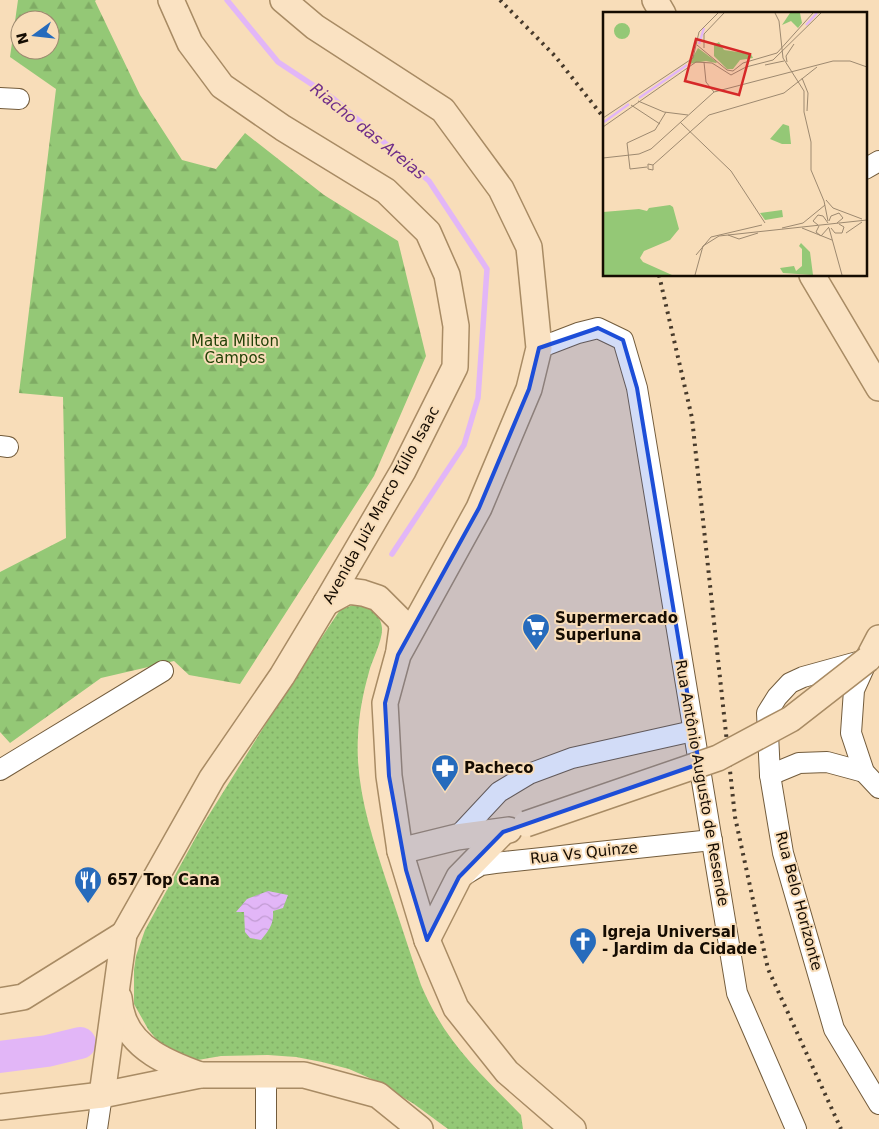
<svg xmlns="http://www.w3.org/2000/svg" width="879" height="1129" font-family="'DejaVu Sans',sans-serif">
<defs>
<pattern id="forest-firs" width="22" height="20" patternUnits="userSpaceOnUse" patternTransform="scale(1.25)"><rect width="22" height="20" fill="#94c876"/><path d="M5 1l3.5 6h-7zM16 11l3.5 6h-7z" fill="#7fab64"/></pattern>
<pattern id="park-dots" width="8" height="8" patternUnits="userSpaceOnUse" patternTransform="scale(1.25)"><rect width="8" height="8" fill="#94c876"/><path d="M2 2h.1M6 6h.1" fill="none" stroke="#7fab64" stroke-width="1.8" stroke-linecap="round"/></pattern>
<pattern id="water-waves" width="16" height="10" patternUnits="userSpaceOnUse" patternTransform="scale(1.25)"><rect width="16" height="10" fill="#e2b6f7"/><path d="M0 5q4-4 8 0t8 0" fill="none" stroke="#c19bd2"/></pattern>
</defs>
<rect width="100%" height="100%" fill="#f8ddb9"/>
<path fill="url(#forest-firs)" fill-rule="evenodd" d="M18 0H96L95 1 140 95 182 160 216 169 245 133 324 195 398 241 426 356 374 476 240 684 189 675 174 661 101 678 10 743 0 732V572L66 538 63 397 19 393 56 89 10 57ZM20 20H50V50H20Z"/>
<path fill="url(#park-dots)" d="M353 605C367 605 381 613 382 628 383 640 372 660 369 672 363 693 359 714 358 736 355 786 371 833 386 880 398 915 409 950 421 985 445 1042 479 1072 521 1115L523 1129H448L414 1104 374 1080 349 1069 322 1062 296 1057 268 1055 221 1056 198 1060 186 1057 166 1047 157 1040 148 1029 134 1004V970L136 956 145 930 202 826 292 682 340 610Z"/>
<path fill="url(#water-waves)" d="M268 891 288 895 283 908 273 911C274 924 269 930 261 940L250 938 245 932 244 912H236L247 899Z"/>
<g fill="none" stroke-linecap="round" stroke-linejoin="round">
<polyline stroke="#e2b6f7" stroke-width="5.5" points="227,0 278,62 334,99 429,181 487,269 478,398 464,445 392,554"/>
<polyline stroke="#e2b6f7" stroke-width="32" points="0,1057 47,1051 80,1043"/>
<g stroke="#735c3c" stroke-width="22">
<g id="minor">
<polyline points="0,98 19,99"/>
<polyline points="865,169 879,161"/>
<polyline points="539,348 578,333 598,328 623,340 637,388 737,993 796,1129"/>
<polyline points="0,446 8,447"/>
<polyline points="868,659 854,690 851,733 864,772 879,788"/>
<polyline points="861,661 803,677 790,683 777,697 767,713 770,775 783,853 834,1029 879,1104"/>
<polyline points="0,770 163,671"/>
<polyline points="770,775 799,763 827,762 864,772"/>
<polyline points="457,837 499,792 529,774 572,758 693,731"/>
<polyline points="466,874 481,865 495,863 712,840"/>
<polyline points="266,1074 266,1129"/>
<polyline points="97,1129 102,1095"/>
</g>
</g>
<g stroke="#a88b64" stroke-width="28">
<g id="major">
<polyline points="283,0 315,27 443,110 501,189 529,247 539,348 529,389 479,508 398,655 385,703 389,776 400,851 427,940 456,1008 507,1072 573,1129"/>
<polyline points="655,0 663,14"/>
<polyline points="812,275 879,388"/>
<polyline points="326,603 348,591 363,593 378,598 400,620 402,628 399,650"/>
<polyline points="868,659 879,638"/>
<polyline points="400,851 457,837 509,830"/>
<polyline points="427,940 459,877 503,832"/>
<path d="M119 998C120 1003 120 1009 122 1014 131 1049 170 1064 200 1075"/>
<polyline points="0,1001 23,997 124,934"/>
<polyline points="102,1095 124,934 212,778 282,676 326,603 403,471 455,367 456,326 447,275 428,232 386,191 283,128 222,86 190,43 171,0"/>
<polyline points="0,1107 102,1095 200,1075 304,1075 378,1095 420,1129"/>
</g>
</g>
<use href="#minor" stroke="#fff" stroke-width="20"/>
<use href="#major" stroke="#fae2c2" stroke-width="25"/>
<g stroke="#473a2b" stroke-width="4" stroke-dasharray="2.5 5" stroke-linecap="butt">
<polyline points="500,0 555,56 604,118"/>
<polyline points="659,275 692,418 735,817 768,969 841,1129"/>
</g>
<g stroke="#a88b64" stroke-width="28" stroke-linecap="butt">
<polyline id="major-bridge" points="526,824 718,758 791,719 868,659"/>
</g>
<use href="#major-bridge" stroke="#fae2c2" stroke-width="25"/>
</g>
<path fill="#1d4ed8" fill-opacity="0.2" stroke="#1d4ed8" stroke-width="4" stroke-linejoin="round" d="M598 328 623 340 637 388 699 764 503 832 459 877 427 940 406 870 389 776 385 703 398 655 479 508 529 389 539 348Z"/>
<defs>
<g id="supermarket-pin" transform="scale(1.4375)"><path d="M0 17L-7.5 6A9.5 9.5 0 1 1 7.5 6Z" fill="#266bbc" stroke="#f8ddb9"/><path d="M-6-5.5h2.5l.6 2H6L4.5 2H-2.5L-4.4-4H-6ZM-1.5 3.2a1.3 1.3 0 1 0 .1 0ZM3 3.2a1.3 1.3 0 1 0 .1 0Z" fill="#fff"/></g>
<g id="pharmacy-pin" transform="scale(1.4375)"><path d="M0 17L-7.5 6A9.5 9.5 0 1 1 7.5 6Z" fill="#266bbc" stroke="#f8ddb9"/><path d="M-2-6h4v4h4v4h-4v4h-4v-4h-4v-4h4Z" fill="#fff"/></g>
<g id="restaurant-pin" transform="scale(1.4375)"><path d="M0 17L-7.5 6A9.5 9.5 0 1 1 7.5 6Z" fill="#266bbc" stroke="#f8ddb9"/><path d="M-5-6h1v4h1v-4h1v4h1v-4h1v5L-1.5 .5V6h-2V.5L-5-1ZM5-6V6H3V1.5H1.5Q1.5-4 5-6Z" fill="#fff"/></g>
<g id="church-pin" transform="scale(1.4375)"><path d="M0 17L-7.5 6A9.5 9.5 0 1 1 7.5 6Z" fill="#266bbc" stroke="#f8ddb9"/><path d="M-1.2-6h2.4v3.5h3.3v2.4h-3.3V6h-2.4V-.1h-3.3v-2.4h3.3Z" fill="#fff"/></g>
</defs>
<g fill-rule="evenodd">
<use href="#supermarket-pin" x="536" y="627"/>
<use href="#pharmacy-pin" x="445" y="768"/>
<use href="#restaurant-pin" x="88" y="880"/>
<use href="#church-pin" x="583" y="941"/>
</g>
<g text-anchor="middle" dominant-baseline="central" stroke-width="4" stroke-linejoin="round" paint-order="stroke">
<g font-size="15" fill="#214207" stroke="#f8ddb9">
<text x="235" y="341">Mata Milton<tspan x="235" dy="17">Campos</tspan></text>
</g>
<g font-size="15" fill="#150c02" stroke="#f8ddb9">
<text transform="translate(381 505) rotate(-61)">Avenida Juiz Marco Túlio Isaac</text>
<text transform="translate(702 783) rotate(80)">Rua Antônio Augusto de Resende</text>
<text transform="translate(584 853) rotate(-6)">Rua Vs Quinze</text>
<text transform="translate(799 901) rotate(75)">Rua Belo Horizonte</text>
</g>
<g font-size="15" font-weight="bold" fill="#150c02" stroke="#f8ddb9" text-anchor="start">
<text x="555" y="618">Supermercado<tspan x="555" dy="17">Superluna</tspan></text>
<text x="464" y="768">Pacheco</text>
<text x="107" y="880">657 Top Cana</text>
<text x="602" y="932">Igreja Universal<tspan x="602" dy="17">- Jardim da Cidade</tspan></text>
</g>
<g font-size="16" font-style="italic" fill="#6f2d89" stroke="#f8ddb9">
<text transform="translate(368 131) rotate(39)">Riacho das Areias</text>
</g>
</g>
<g transform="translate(603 12)">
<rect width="264" height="264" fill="#f8ddb9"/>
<path d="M187 1H197L199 11 195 16 188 9 179 13ZM116 30 121 38 148 42 150 46 137 48 130 57H124L111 44V33ZM67 193 70 195 76 217 67 228 41 239 37 246 40 250 69 263H0V200L36 197 44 199 46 196ZM198 231 207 240 210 263 180 261 177 256 191 254 193 259 199 254V237L196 234Z" fill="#94c876"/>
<path d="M179 198 180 205 162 208 157 201Z" fill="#94c876"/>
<path d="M95 36 114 50 113 51 103 49 86 52Z" fill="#94c876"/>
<path d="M11 19a8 8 0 1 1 16 0a8 8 0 1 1-16 0ZM180 112 186 114 188 132H179L167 127Z" fill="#94c876"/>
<path fill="none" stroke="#e2b6f7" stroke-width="2.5" d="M203 13 214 1M96 32 101 16M36 86 84 53M1 110 26 92"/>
<path fill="none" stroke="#9d8970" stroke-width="1" d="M172 1 176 9 180 46 201 79V100L208 130V158L221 189 225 209M94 33 124 58 130 59 140 51 174 41 210 1M101 36V22L121 1M101 50 103 70 111 80M184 50 183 44 191 32M162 53 181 49M199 66 205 81 204 99M35 89 61 100 85 103M28 93 57 112M0 106 90 46 96 20 115 1M77 110 128 159 162 211M0 115 93 50 109 51 128 63 143 55 170 48 218 1M0 146 36 142 48 137 111 80 230 49H247L264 55M50 153 45 152V157L50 158V153L106 103 181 81 214 55M44 155 27 157 24 131 52 118 63 100M223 188 230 196 259 207M226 209 228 204 236 201 240 206 234 211M215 213 210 209 215 203 220 204 225 211M216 214 213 220 218 224 226 215M179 216 200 211 222 193M199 216 229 228M226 216 239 263M228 216 232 221H239L241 215 236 212M243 221 259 210M125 223 136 227 155 221M93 243 108 225 159 213M92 263 100 234 116 224 264 208"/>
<path fill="#d62828" fill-opacity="0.15" stroke="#d62828" stroke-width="2.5" d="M93 27 147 42 136 83 82 69Z"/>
<rect width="264" height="264" fill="none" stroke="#150c02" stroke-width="2.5"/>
</g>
<g transform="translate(35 35) rotate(255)"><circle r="24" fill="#f8ddb9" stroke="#9d8970"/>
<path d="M0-4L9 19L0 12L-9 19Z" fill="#266bbc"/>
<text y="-8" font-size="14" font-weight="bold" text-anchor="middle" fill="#150c02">N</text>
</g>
</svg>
